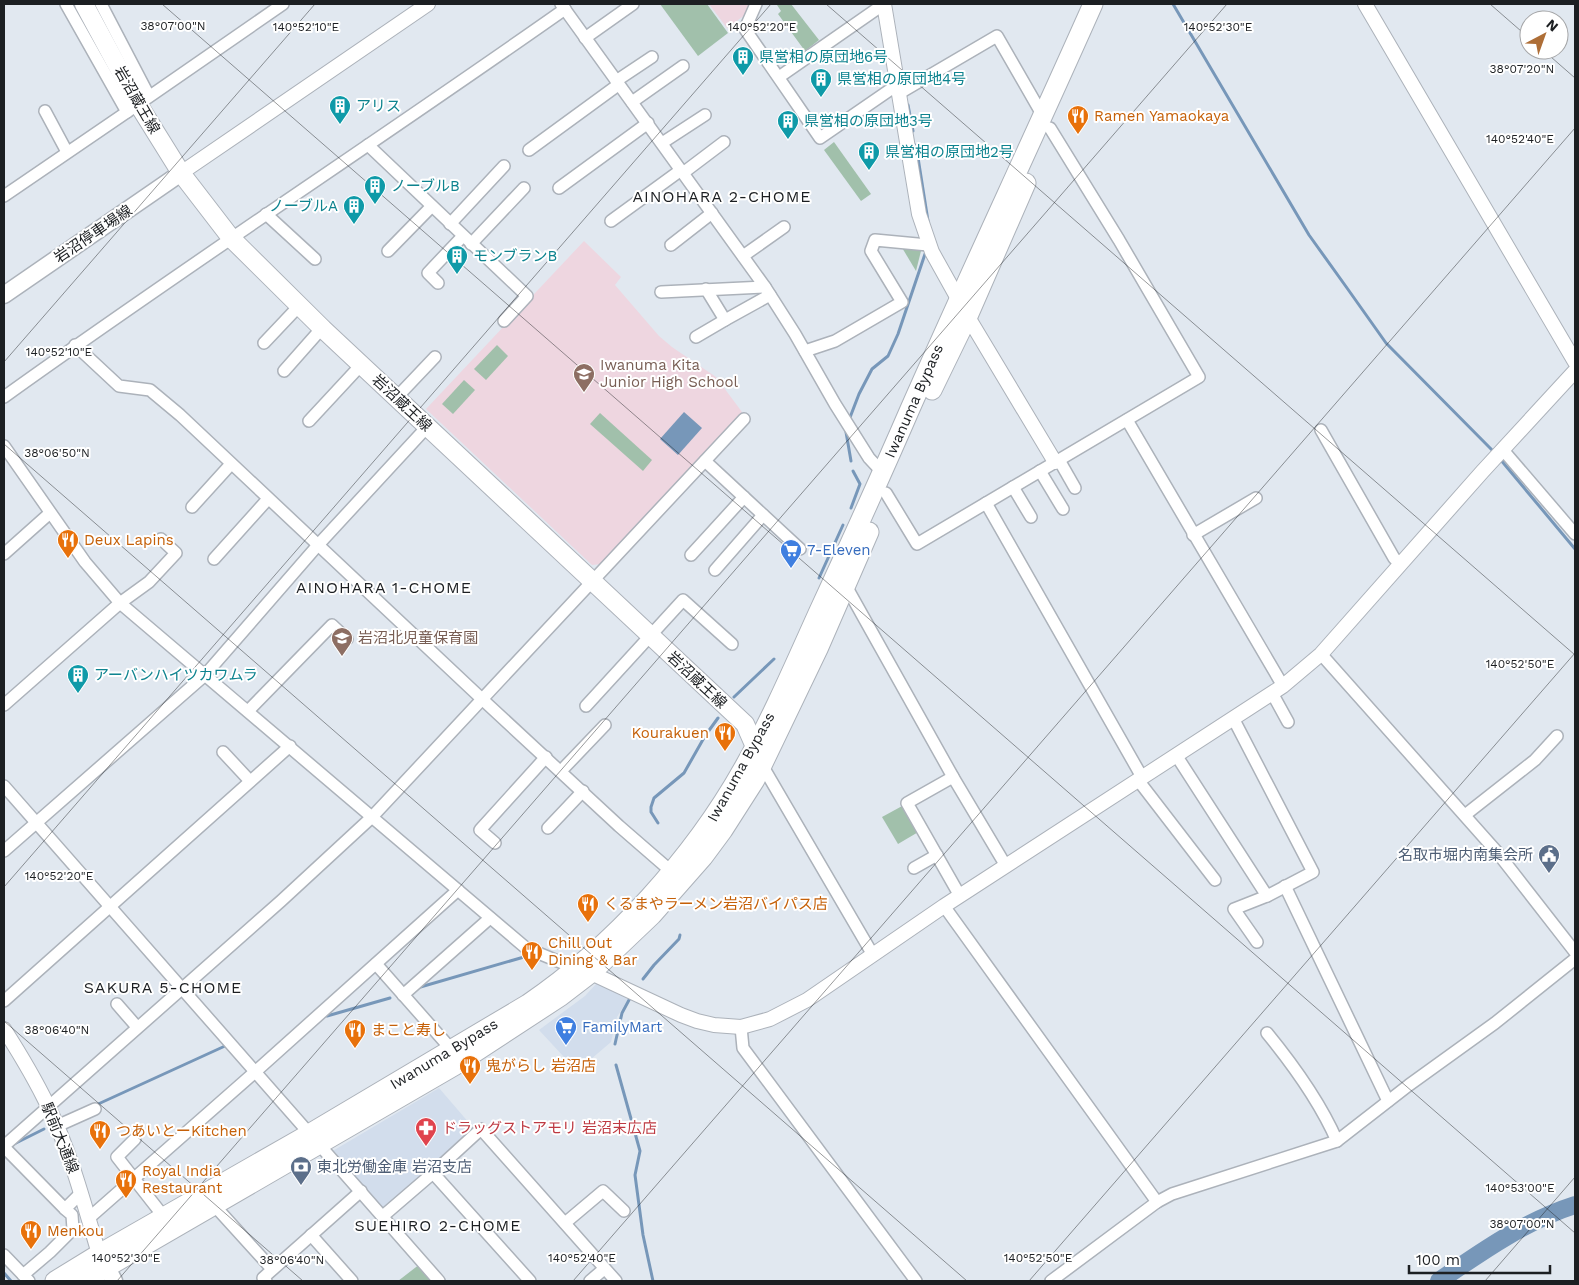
<svg xmlns="http://www.w3.org/2000/svg" width="1579" height="1285" font-family="'Work Sans','Noto Sans JP',sans-serif">
<rect width="100%" height="100%" fill="#e1e8f0"/>
<g fill="#d2ddec">
<polygon points="597,983 628,999 617,1017 611,1042 577,1071 539,1030 585,996"/>
<polygon points="439,1088 476,1131 383,1209 331,1152"/>
</g>
<g fill="#eed6e0">
<polygon points="709,4 752,4 749,12 727,28"/>
<polygon points="584,241 621,277 615,285 659,336 672,347 716,377 742,412 602,564 592,565 426,409"/>
</g>
<g fill="#a1c0ab">
<polygon points="660,4 707,4 728,33 698,56"/>
<polygon points="778,4 791,4 819,40 805,51 778,14 781,11 777,5"/>
<polygon points="834,142 871,194 861,201 824,150"/>
<polygon points="901,246 921,251 916,271"/>
<polygon points="497,345 508,356 486,380 474,369"/>
<polygon points="464,380 475,390 453,414 442,404"/>
<polygon points="600,413 652,460 643,471 590,424"/>
<polygon points="904,805 920,831 898,844 882,817"/>
<polygon points="420,1264 436,1281 398,1281"/>
</g>
<polygon fill="#7797b9" points="684,412 702,428 678,455 660,439"/>
<g fill="none" stroke-linecap="round" stroke-linejoin="round">
<g stroke="#7797b9" stroke-width="3">
<polyline points="1173,4 1309,235 1347,288 1386,343 1494,452"/>
<polyline points="908,105 913,131"/>
<polyline points="916,145 928,221"/>
<polyline points="849,420 859,394 872,369 888,356 898,334 925,254"/>
<polyline points="846,432 851,461"/>
<polyline points="1500,459 1575,549"/>
<polyline points="851,508 860,484 853,471"/>
<polyline points="819,578 843,525"/>
<polyline points="734,697 774,659"/>
<polyline points="658,823 651,812 651,807 654,798 684,773 705,736 718,718"/>
<polyline points="643,979 654,965 679,939 680,935"/>
<polyline points="417,988 524,957"/>
<polyline points="327,1016 390,998"/>
<polyline points="615,1044 622,1013 629,1000"/>
<polyline points="616,1065 640,1151 635,1175 643,1235 653,1281"/>
<polyline points="96,1105 225,1046"/>
<polyline points="16,1143 44,1129"/>
<polyline points="4,1273 11,1281"/>
</g>
<path stroke="#7797b9" stroke-width="18" d="M1439 1281C1481 1252 1525 1221 1575 1205"/>
<g stroke="#acb2ba" stroke-width="14">
<g id="minor">
<polyline points="66,4 127,112 283,4"/>
<polyline points="101,4 149,96"/>
<polyline points="561,4 765,287 795,334 835,404 869,458 882,472"/>
<polyline points="756,4 745,29 820,138 897,85"/>
<polyline points="585,38 633,4"/>
<polyline points="779,77 884,4"/>
<polyline points="616,81 652,57"/>
<polyline points="898,94 997,36 1043,116"/>
<polyline points="632,102 683,66"/>
<polyline points="45,111 67,152"/>
<polyline points="662,143 705,115"/>
<polyline points="368,145 527,296 504,321"/>
<polyline points="529,150 618,85"/>
<polyline points="683,173 724,142"/>
<polyline points="559,188 648,123"/>
<polyline points="4,196 127,112"/>
<polyline points="266,214 315,259"/>
<polyline points="611,221 681,170"/>
<polyline points="450,224 504,166"/>
<polyline points="471,244 524,188"/>
<polyline points="671,245 712,213"/>
<polyline points="388,251 431,207"/>
<polyline points="743,256 784,227"/>
<polyline points="438,283 428,273 463,236"/>
<polyline points="706,289 725,320 770,295"/>
<polyline points="661,292 765,287"/>
<polyline points="696,337 725,320"/>
<polyline points="264,343 299,306"/>
<polyline points="75,345 119,386 150,390 180,415 483,700 619,826 672,872"/>
<polyline points="805,351 835,341 902,302 871,251 875,240 928,245"/>
<polyline points="284,371 322,328"/>
<path d="M4 397C189 264 379 140 565 9"/>
<polyline points="397,397 435,357"/>
<polyline points="1127,420 1283,686"/>
<polyline points="309,421 361,365"/>
<polyline points="1321,430 1394,558 1400,564"/>
<polyline points="4,446 85,562 120,603 526,948 577,969"/>
<polyline points="1503,450 1575,534"/>
<polyline points="1059,460 1075,488"/>
<polyline points="705,461 800,549"/>
<polyline points="1040,471 1063,509"/>
<polyline points="1013,487 1031,517"/>
<polyline points="886,493 917,544 1199,377 1119,240 1050,128"/>
<polyline points="986,503 1142,777"/>
<polyline points="192,507 231,464"/>
<polyline points="1193,535 1256,498"/>
<polyline points="4,554 50,513"/>
<polyline points="691,555 744,497"/>
<polyline points="214,559 268,499"/>
<polyline points="715,570 763,515"/>
<polyline points="846,586 953,777 1006,866"/>
<polyline points="1321,654 1497,852 1575,952"/>
<polyline points="1272,693 1288,722"/>
<polyline points="4,705 120,603 149,582 176,553 161,539"/>
<polyline points="586,706 683,600 732,644"/>
<polyline points="248,711 332,625 347,639"/>
<polyline points="223,752 250,781"/>
<polyline points="1176,755 1267,896 1313,872 1233,718"/>
<polyline points="762,765 873,955"/>
<polyline points="561,771 605,725"/>
<polyline points="953,777 907,803 960,896"/>
<polyline points="1138,780 1215,880"/>
<polyline points="4,786 439,1281"/>
<polyline points="1465,815 1535,760 1557,736"/>
<polyline points="548,828 583,791"/>
<polyline points="495,843 480,830 546,757"/>
<polyline points="4,851 205,675 318,545 427,427"/>
<polyline points="914,868 937,855"/>
<polyline points="1285,886 1388,1101"/>
<polyline points="944,906 1157,1202"/>
<polyline points="1257,942 1234,909 1267,896"/>
<polyline points="376,964 451,1049"/>
<polyline points="403,995 490,918"/>
<polyline points="4,1001 290,746"/>
<polyline points="117,1004 137,1027"/>
<polyline points="741,1027 743,1048 916,1281"/>
<path d="M1267 1033C1294 1066 1320 1102 1337 1141"/>
<polyline points="57,1126 95,1109"/>
<polyline points="135,1139 117,1157 164,1217"/>
<polyline points="4,1146 281,901 372,817 744,419"/>
<polyline points="4,1147 65,1209 81,1193"/>
<polyline points="433,1173 530,1281"/>
<polyline points="214,1205 272,1269"/>
<polyline points="383,1216 433,1173 481,1129 616,1281"/>
<polyline points="89,1218 255,1072 458,890"/>
<polyline points="565,1223 603,1191 624,1211"/>
<polyline points="311,1235 352,1281"/>
<polyline points="4,1255 29,1281"/>
<polyline points="23,1275 50,1252 73,1229 72,1215 65,1209"/>
<polyline points="266,1281 263,1278 361,1191"/>
<polyline points="590,1281 604,1269"/>
<polyline points="1051,1281 1157,1202 1172,1194 1337,1141 1409,1085 1495,1023 1575,959"/>
</g>
</g>
<g stroke="#acb2ba" stroke-width="16">
<g id="tertiary">
<polyline points="884,4 919,214 932,252 971,322 1055,462"/>
<polyline points="1365,4 1575,362"/>
<polyline points="181,173 428,4"/>
<polyline points="591,973 681,1015 697,1021 714,1025 741,1027 770,1019 807,1000 944,906 1283,686 1321,654 1482,472 1575,371"/>
<path d="M4 1029C20 1054 35 1079 48 1106 71 1153 84 1204 99 1254"/>
</g>
</g>
<g stroke="#acb2ba" stroke-width="19">
<g id="secondary">
<polyline points="4,295 181,173"/>
<polyline points="101,1256 114,1281"/>
</g>
</g>
<g stroke="#acb2ba" stroke-width="20">
<polyline id="primary" points="84,4 138,104 181,173 231,238 323,329 745,724 760,758"/>
</g>
<g stroke="#acb2ba" stroke-width="21">
<g id="trunk">
<polyline points="932,390 968,316 1026,183"/>
<path d="M55 1281 99 1254 309 1134 528 1004C613 946 693 858 743 769 772 718 795 664 819 611 850 544 881 476 910 409 970 273 1033 139 1093 4"/>
<polyline points="83,1281 454,1066 561,996 591,973 652,915 703,857 723,830 755,780 818,649 869,532"/>
</g>
</g>
<use href="#minor" stroke="#fff" stroke-width="11"/>
<use href="#tertiary" stroke="#fff" stroke-width="14"/>
<use href="#secondary" stroke="#fff" stroke-width="16"/>
<use href="#primary" stroke="#fff" stroke-width="18"/>
<use href="#trunk" stroke="#fff" stroke-width="19"/>
</g>
<path fill="none" stroke="#1c1f22" stroke-width="1" stroke-opacity="0.45" d="M162 4 1575 1233M826 4 1575 655M1490 4 1529 38M1543 50 1575 78M4 362 315 4M4 444 967 1281M4 887 771 4M4 1021 303 1281M117 1281 1227 4M573 1281 1575 128M1029 1281 1575 653M1485 1281 1575 1177"/>
<defs>
<g id="building-pin" transform="scale(1.125)"><path d="M0 17L-7.5 6A9.5 9.5 0 1 1 7.5 6Z" fill="#0f9aa8" stroke="#fff"/><path d="M-4-6H4V6H1V3H-1V6H-4ZM-2.5-4.3h1.7v1.8h-1.7ZM.8-4.3h1.7v1.8H.8ZM-2.5-1h1.7V.8h-1.7ZM.8-1h1.7V.8H.8Z" fill="#fff"/></g>
<g id="restaurant-pin" transform="scale(1.125)"><path d="M0 17L-7.5 6A9.5 9.5 0 1 1 7.5 6Z" fill="#e8710a" stroke="#fff"/><path d="M-5-6h1v4h1v-4h1v4h1v-4h1v5L-1.5 .5V6h-2V.5L-5-1ZM5-6V6H3V1.5H1.5Q1.5-4 5-6Z" fill="#fff"/></g>
<g id="school-pin" transform="scale(1.125)"><path d="M0 17L-7.5 6A9.5 9.5 0 1 1 7.5 6Z" fill="#8d6e63" stroke="#fff"/><path d="M0-5L7-2L0 1L-7-2ZM-4 1L0 2.5L4 1V4Q0 6-4 4Z" fill="#fff"/></g>
<g id="supermarket-pin" transform="scale(1.125)"><path d="M0 17L-7.5 6A9.5 9.5 0 1 1 7.5 6Z" fill="#3f7fe0" stroke="#fff"/><path d="M-6-5.5h2.5l.6 2H6L4.5 2H-2.5L-4.4-4H-6ZM-1.5 3.2a1.3 1.3 0 1 0 .1 0ZM3 3.2a1.3 1.3 0 1 0 .1 0Z" fill="#fff"/></g>
<g id="civic-pin" transform="scale(1.125)"><path d="M0 17L-7.5 6A9.5 9.5 0 1 1 7.5 6Z" fill="#5c6f8a" stroke="#fff"/><path d="M-.6-6.5H3V-4.5H.6V-3L4-1V1h2V6H-6V1h2V-1L-.6-3ZM-1.2 2.5V6h2.4V2.5Z" fill="#fff"/></g>
<g id="pharmacy-pin" transform="scale(1.125)"><path d="M0 17L-7.5 6A9.5 9.5 0 1 1 7.5 6Z" fill="#e0444e" stroke="#fff"/><path d="M-2-6h4v4h4v4h-4v4h-4v-4h-4v-4h4Z" fill="#fff"/></g>
<g id="bank-pin" transform="scale(1.125)"><path d="M0 17L-7.5 6A9.5 9.5 0 1 1 7.5 6Z" fill="#5c6f8a" stroke="#fff"/><path d="M-6-4H6V4H-6ZM0-2.3a2.3 2.3 0 1 0 0 4.6a2.3 2.3 0 1 0 0-4.6Z" fill="#fff"/></g>
</defs>
<g fill-rule="evenodd">
<use href="#building-pin" x="743" y="57"/>
<use href="#building-pin" x="821" y="79"/>
<use href="#building-pin" x="340" y="106"/>
<use href="#restaurant-pin" x="1078" y="116"/>
<use href="#building-pin" x="788" y="121"/>
<use href="#building-pin" x="869" y="152"/>
<use href="#building-pin" x="375" y="186"/>
<use href="#building-pin" x="354" y="206"/>
<use href="#building-pin" x="457" y="256"/>
<use href="#school-pin" x="584" y="374"/>
<use href="#restaurant-pin" x="68" y="540"/>
<use href="#supermarket-pin" x="791" y="550"/>
<use href="#school-pin" x="342" y="638"/>
<use href="#building-pin" x="78" y="675"/>
<use href="#restaurant-pin" x="725" y="733"/>
<use href="#civic-pin" x="1549" y="855"/>
<use href="#restaurant-pin" x="588" y="904"/>
<use href="#restaurant-pin" x="532" y="952"/>
<use href="#supermarket-pin" x="566" y="1027"/>
<use href="#restaurant-pin" x="355" y="1030"/>
<use href="#restaurant-pin" x="470" y="1066"/>
<use href="#pharmacy-pin" x="426" y="1128"/>
<use href="#restaurant-pin" x="100" y="1131"/>
<use href="#bank-pin" x="301" y="1167"/>
<use href="#restaurant-pin" x="126" y="1180"/>
<use href="#restaurant-pin" x="31" y="1231"/>
</g>
<g text-anchor="middle" dominant-baseline="central" stroke-width="4" stroke-linejoin="round" paint-order="stroke">
<g font-size="15" fill="#0d838f" stroke="#fff" text-anchor="start">
<text x="759" y="57">県営相の原団地6号</text>
<text x="837" y="79">県営相の原団地4号</text>
<text x="356" y="106">アリス</text>
<text x="804" y="121">県営相の原団地3号</text>
<text x="885" y="152">県営相の原団地2号</text>
<text x="391" y="186">ノーブルB</text>
<text x="338" y="206" text-anchor="end">ノーブルA</text>
<text x="473" y="256">モンブランB</text>
<text x="94" y="675">アーバンハイツカワムラ</text>
</g>
<g font-size="15" fill="#1c1f22" stroke="#fff">
<text transform="translate(137 100) rotate(60)">岩沼蔵王線</text>
<text transform="translate(93 234) rotate(-34)">岩沼停車場線</text>
<text transform="translate(914 401) rotate(-66)">Iwanuma Bypass</text>
<text transform="translate(402 403) rotate(43)">岩沼蔵王線</text>
<text transform="translate(697 680) rotate(43)">岩沼蔵王線</text>
<text transform="translate(741 767) rotate(-61)">Iwanuma Bypass</text>
<text transform="translate(444 1054) rotate(-31)">Iwanuma Bypass</text>
<text transform="translate(60 1138) rotate(68)">駅前大通線</text>
</g>
<g font-size="15" fill="#c56008" stroke="#fff" text-anchor="start">
<text x="1094" y="116">Ramen Yamaokaya</text>
<text x="84" y="540">Deux Lapins</text>
<text x="709" y="733" text-anchor="end">Kourakuen</text>
<text x="604" y="904">くるまやラーメン岩沼バイパス店</text>
<text x="548" y="943">Chill Out<tspan x="548" dy="17">Dining &amp; Bar</tspan></text>
<text x="371" y="1030">まこと寿し</text>
<text x="486" y="1066">鬼がらし 岩沼店</text>
<text x="116" y="1131">つあいとーKitchen</text>
<text x="142" y="1171">Royal India<tspan x="142" dy="17">Restaurant</tspan></text>
<text x="47" y="1231">Menkou</text>
</g>
<g font-size="15" fill="#785e54" stroke="#fff" text-anchor="start">
<text x="600" y="365">Iwanuma Kita<tspan x="600" dy="17">Junior High School</tspan></text>
<text x="358" y="638">岩沼北児童保育園</text>
</g>
<g font-size="15" fill="#366cbe" stroke="#fff" text-anchor="start">
<text x="807" y="550">7-Eleven</text>
<text x="582" y="1027">FamilyMart</text>
</g>
<g font-size="15" fill="#4e5e75" stroke="#fff" text-anchor="end">
<text x="1533" y="855">名取市堀内南集会所</text>
<text x="317" y="1167" text-anchor="start">東北労働金庫 岩沼支店</text>
</g>
<g font-size="15" fill="#be3a42" stroke="#fff" text-anchor="start">
<text x="442" y="1128">ドラッグストアモリ 岩沼末広店</text>
</g>
<g font-size="16" letter-spacing="1" fill="#1c1f22" stroke="#fff">
<text x="722" y="196">AINOHARA 2-CHOME</text>
<text x="384" y="587">AINOHARA 1-CHOME</text>
<text x="163" y="987">SAKURA 5-CHOME</text>
<text x="438" y="1225">SUEHIRO 2-CHOME</text>
</g>
</g>
<g font-size="12" text-anchor="middle" fill="#1c1f22" stroke="#fff" stroke-width="4" stroke-linejoin="round" paint-order="stroke">
<text x="173" y="30">38°07'00"N</text>
<text x="762" y="31">140°52'20"E</text>
<text x="1218" y="31">140°52'30"E</text>
<text x="306" y="31">140°52'10"E</text>
<text x="1522" y="73">38°07'20"N</text>
<text x="1520" y="143">140°52'40"E</text>
<text x="59" y="356">140°52'10"E</text>
<text x="57" y="457">38°06'50"N</text>
<text x="1520" y="668">140°52'50"E</text>
<text x="59" y="880">140°52'20"E</text>
<text x="57" y="1034">38°06'40"N</text>
<text x="1520" y="1192">140°53'00"E</text>
<text x="1522" y="1228">38°07'00"N</text>
<text x="126" y="1262">140°52'30"E</text>
<text x="582" y="1262">140°52'40"E</text>
<text x="1038" y="1262">140°52'50"E</text>
<text x="292" y="1264">38°06'40"N</text>
</g>
<rect width="1579" height="1285" fill="none" stroke="#1c1f22" stroke-width="10"/>
<g transform="translate(1544 35) rotate(41)"><circle r="24" fill="#ffffff" stroke="#a4a5a7"/>
<path d="M0-4L9 19L0 12L-9 19Z" fill="#ae6e37"/>
<text y="-8" font-size="14" font-weight="bold" text-anchor="middle" fill="#1c1f22">N</text>
</g>
<path d="M1409 1265v8h141v-8" fill="none" stroke="#1c1f22" stroke-width="2.5"/>
<text x="1416" y="1265" font-size="15" fill="#1c1f22" stroke="#ffffff" stroke-width="4" paint-order="stroke">100 m</text>
</svg>
